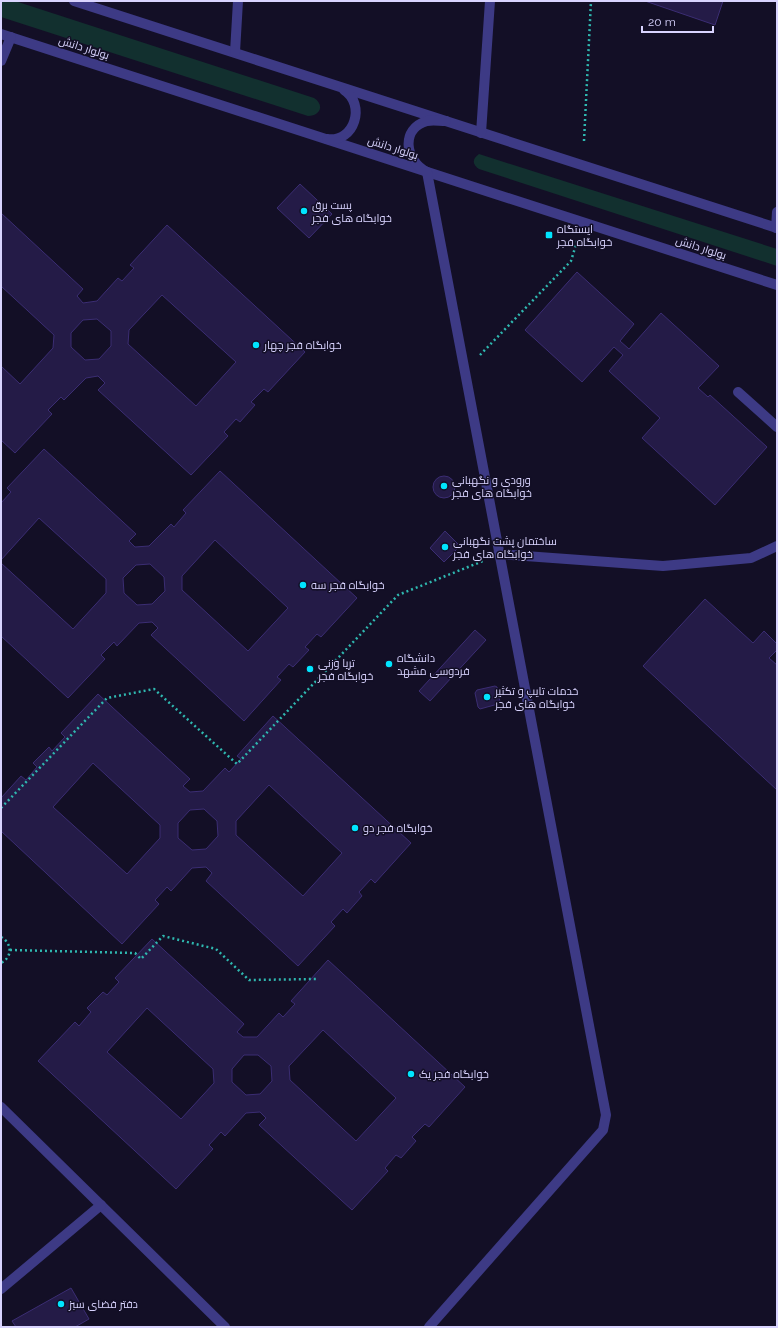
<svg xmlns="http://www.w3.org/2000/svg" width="778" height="1328" font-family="Raleway,Cairo,sans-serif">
<rect width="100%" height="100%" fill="#130f26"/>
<g fill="#12302f">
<path d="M1 1H15L314 98C325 105 320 116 308 116L1 17Z"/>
<path d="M479 154 777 249V266L479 169C472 164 472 159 479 154Z"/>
</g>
<g fill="#241b47" stroke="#3b2d73" fill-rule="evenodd">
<polygon points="645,1 723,1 715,25"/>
<polygon points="300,184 332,214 309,238 277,208"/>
<path d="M1 213 83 289 77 296 83 303 97 301 118 278 122 281 134 268 130 265 167 225 305 352 268 392 264 389 251 402 255 405 240 422 236 419 224 432 228 436 191 475 98 390 105 383 98 376 86 378 64 400 61 397 48 410 52 414 15 453 1 440V366L20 384 53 348 54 335 1 286ZM162 295 236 362 196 406 128 344 129 330ZM97 319 111 331V346L99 359 85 360 71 347V333L83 320Z"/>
<polygon points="577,272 634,324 620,341 629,349 661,313 719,366 698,388 708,397 710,395 767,447 715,505 642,438 660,418 609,371 623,355 614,347 582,382 525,330"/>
<path d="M44 449 136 534 129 541 135 547 149 546 171 524 174 527 186 513 183 510 220 471 357 598 321 637 317 634 305 647 309 650 293 667 289 664 277 677 281 680 244 721 151 635 158 628 152 622 139 623 117 646 114 642 101 655 105 659 68 698 1 636V563L73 629 106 593V579L39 518 1 560V503L11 492 7 488ZM215 540 288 608 248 651 182 590V576ZM150 564 164 577 165 591 152 604 137 605 124 593 123 578 136 565Z"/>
<circle cx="444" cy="487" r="11"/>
<polygon points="445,531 460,546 444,562 430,548"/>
<polygon points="705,599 753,643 764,631 777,644 777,650 769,658 777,665 777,790 643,666"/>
<polygon points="475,630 486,640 430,701 419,691"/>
<polygon points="495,686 497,687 500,702 498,704 480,709 478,707 475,693 477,690"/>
<path d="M98 694 190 779 183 786 190 792 203 791 225 768 229 772 241 759 237 756 273 716 411 843 375 883 371 879 359 892 362 896 347 913 343 909 331 922 335 926 298 966 206 881 212 873 206 867 192 868 171 891 167 887 155 900 159 904 122 944 1 831V798L21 776 26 780 37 767 33 763 49 747 52 751 65 737 61 733ZM93 763 160 825V838L127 874 53 807ZM269 785 342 853 303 896 236 835V821ZM204 809 217 821 218 836 206 849 192 850 178 838V823L190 810Z"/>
<path d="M152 939 244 1024 237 1032 243 1037H257L279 1013 283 1017 295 1004 291 1001 328 960 465 1087 429 1127 425 1124 412 1137 416 1141 401 1158 396 1155 385 1168 388 1171 352 1210 259 1125 266 1118 260 1112 246 1113 225 1136 221 1132 209 1145 213 1149 176 1189 38 1061 75 1022 79 1026 91 1012 87 1008 103 992 107 995 119 982 115 978ZM147 1008 213 1069 214 1083 181 1119 107 1052ZM323 1030 396 1098 356 1141 290 1080 289 1066ZM244 1055H258L271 1066 272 1081 260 1094 246 1095 232 1082V1069Z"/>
<polygon points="71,1288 89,1319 75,1327 16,1327 12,1321"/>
</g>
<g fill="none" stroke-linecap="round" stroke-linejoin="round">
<g stroke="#2fb8b0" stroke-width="2.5" stroke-dasharray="2 3" stroke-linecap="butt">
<polyline points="584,141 591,1"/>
<polyline points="480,355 571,261 578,238"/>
<polyline points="1,808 107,698 154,689 237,764 398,595 483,561"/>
<path d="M1 937C12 943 13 957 1 963"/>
<polyline points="10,950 135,953 141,959 163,936 216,949 249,980 316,979"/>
</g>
<g stroke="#3d3a85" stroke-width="10">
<polyline points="74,1 777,228"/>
<polyline points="1,34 777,285"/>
<polyline points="1,61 11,37"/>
<polyline points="481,133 490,1"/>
<path d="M327 139C355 143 366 104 344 90"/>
<polyline points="776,228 777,212"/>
<polyline points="738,392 777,427"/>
<polyline points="498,554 663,566 751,558 777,546"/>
<polyline points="1,1107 225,1327"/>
<path d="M429 1327 603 1130 606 1115 427 172C405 161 400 129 427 121 433 120 439 121 446 121"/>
</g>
<g stroke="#3d3a85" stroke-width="10">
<polyline points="235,52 238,1"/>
<polyline points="1,1289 101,1205"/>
</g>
</g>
<g fill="#00e5ff" stroke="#130f26" stroke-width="1.5">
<circle cx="304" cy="211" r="4"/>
<rect x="545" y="231" width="8" height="8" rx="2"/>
<circle cx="256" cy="345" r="4"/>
<circle cx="444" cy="486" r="4"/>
<circle cx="445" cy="547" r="4"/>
<circle cx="303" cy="585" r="4"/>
<circle cx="389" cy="664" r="4"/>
<circle cx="310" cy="669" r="4"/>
<circle cx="487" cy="697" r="4"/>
<circle cx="355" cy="828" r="4"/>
<circle cx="411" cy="1074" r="4"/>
<circle cx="61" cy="1304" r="4"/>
</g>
<g text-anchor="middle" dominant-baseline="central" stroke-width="3" stroke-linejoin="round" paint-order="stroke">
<g font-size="11" fill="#d9d4ff" stroke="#130f26">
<text transform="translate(84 48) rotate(18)">بولوار دانش</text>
<text transform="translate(393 148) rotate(18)">بولوار دانش</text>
<text transform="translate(701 248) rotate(18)">بولوار دانش</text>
</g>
<g font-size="11" fill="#d9d4ff" stroke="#130f26" text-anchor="start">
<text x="312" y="205">پست برق<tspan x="312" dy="13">خوابگاه های فجر</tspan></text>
<text x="557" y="229">ایستگاه<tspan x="557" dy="13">خوابگاه فجر</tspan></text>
<text x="264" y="345">خوابگاه فجر چهار</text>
<text x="452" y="480">ورودی و نگهبانی<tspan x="452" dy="13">خوابگاه های فجر</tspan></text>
<text x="453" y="541">ساختمان پشت نگهبانی<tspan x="453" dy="13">خوابگاه های فجر</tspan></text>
<text x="311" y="585">خوابگاه فجر سه</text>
<text x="397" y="658">دانشگاه<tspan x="397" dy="13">فردوسی مشهد</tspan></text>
<text x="318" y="663">تریا وزنی<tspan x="318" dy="13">خوابگاه فجر</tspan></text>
<text x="495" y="691">خدمات تایپ و تکثیر<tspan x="495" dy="13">خوابگاه های فجر</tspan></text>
<text x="363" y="828">خوابگاه فجر دو</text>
<text x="419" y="1074">خوابگاه فجر یک</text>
<text x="69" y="1304">دفتر فضای سبز</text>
</g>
</g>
<rect width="778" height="1328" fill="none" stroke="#d9d4ff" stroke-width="4"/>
<path d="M642 26v6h71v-6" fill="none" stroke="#d9d4ff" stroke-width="2"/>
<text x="648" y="26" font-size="12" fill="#d9d4ff" stroke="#130f26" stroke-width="3" paint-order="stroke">20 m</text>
</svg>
